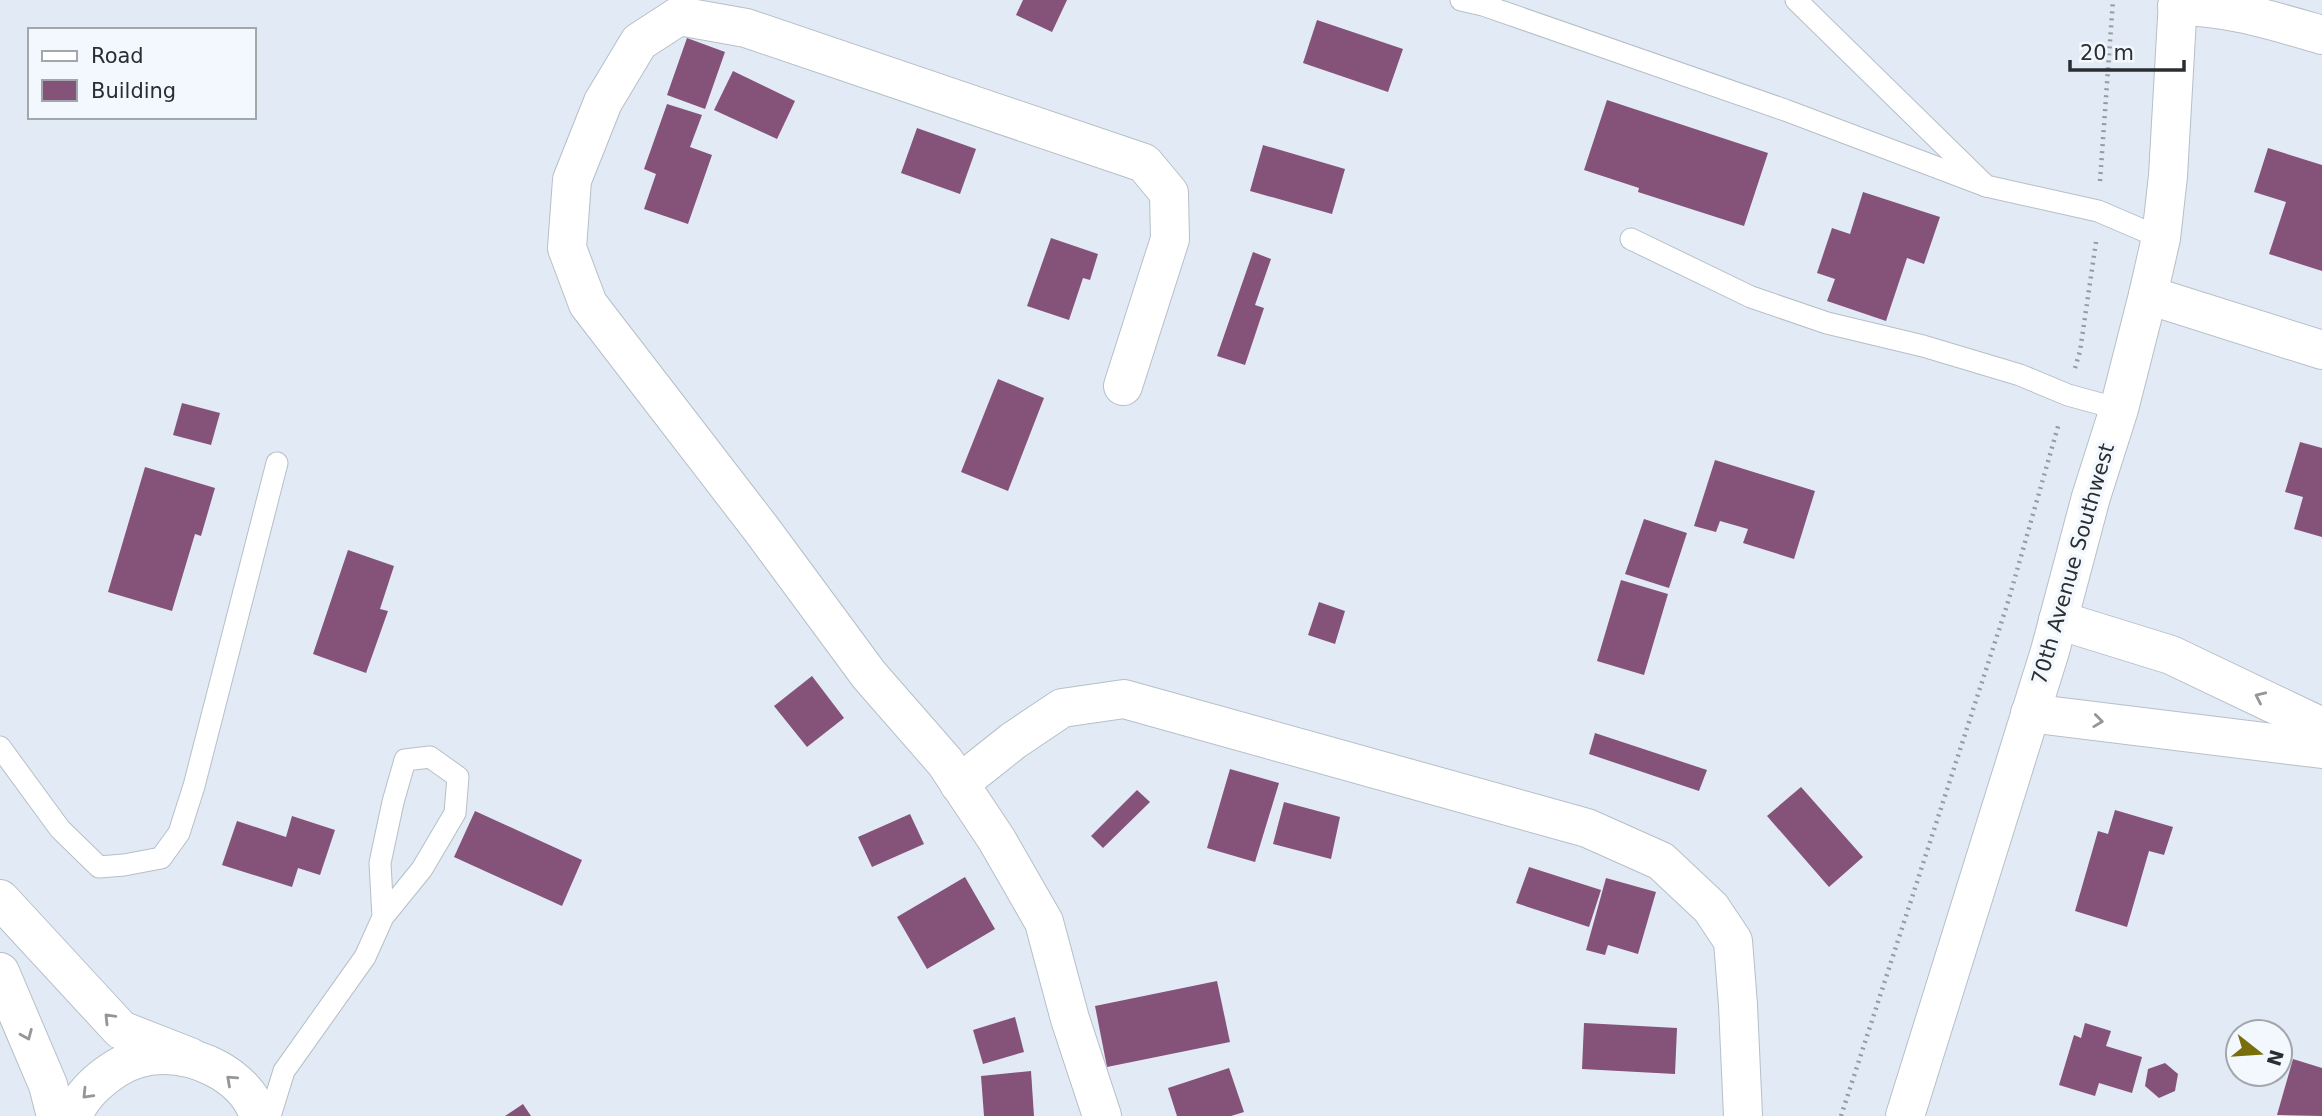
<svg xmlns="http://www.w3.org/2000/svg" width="2322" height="1116" font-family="'DejaVu Sans',sans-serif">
<rect width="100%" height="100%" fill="#e2ebf5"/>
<g fill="#85527a">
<polygon points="1023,0 1067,0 1052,32 1016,15"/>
<polygon points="1317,20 1403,49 1388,92 1303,63"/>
<polygon points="687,38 725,52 705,109 667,95"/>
<polygon points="733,71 795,101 777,139 714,110"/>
<polygon points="1607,100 1768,153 1744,226 1638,192 1639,188 1584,170"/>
<polygon points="667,104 702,115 690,147 712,155 688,224 644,209 656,174 644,169"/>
<polygon points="917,128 976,149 960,194 901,173"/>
<polygon points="1263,145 1345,169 1332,214 1250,191"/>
<polygon points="2268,148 2322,165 2322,271 2269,254 2286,202 2254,192"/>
<polygon points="1863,192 1940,217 1924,264 1907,258 1886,321 1827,301 1835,279 1817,273 1832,228 1850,234"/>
<polygon points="1051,238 1098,254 1090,280 1083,278 1069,320 1027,306"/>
<polygon points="1253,252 1271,259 1255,305 1264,308 1245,365 1217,356"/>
<polygon points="998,379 1044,398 1008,491 961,472"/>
<polygon points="182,403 220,413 211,445 173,435"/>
<polygon points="2300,442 2322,448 2322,537 2294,529 2303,497 2285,492"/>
<polygon points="1715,460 1815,491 1794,559 1743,543 1748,529 1720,521 1716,532 1694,526"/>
<polygon points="145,467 215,488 201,536 195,534 172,611 108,592"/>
<polygon points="1644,519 1687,533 1669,588 1625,574"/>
<polygon points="348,550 394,566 380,609 388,611 366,673 313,654"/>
<polygon points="1621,580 1668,594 1644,675 1597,661"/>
<polygon points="1319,602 1345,611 1335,644 1308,635"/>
<polygon points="812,676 844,718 807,747 774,706"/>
<polygon points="1595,733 1707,770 1699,791 1589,754"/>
<polygon points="1230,769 1279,783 1255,862 1207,848"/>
<polygon points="1801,787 1863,857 1829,887 1767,816"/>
<polygon points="1137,790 1150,802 1103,848 1091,836"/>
<polygon points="1284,802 1340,817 1331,859 1273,844"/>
<polygon points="2115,810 2173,827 2164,855 2149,851 2127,927 2075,911 2098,831 2108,834"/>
<polygon points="475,811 582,860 562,906 454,857"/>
<polygon points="910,814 924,844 872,867 858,837"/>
<polygon points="292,816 335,830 320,875 298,868 292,887 222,865 237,821 286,837"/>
<polygon points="1529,867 1601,890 1589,927 1516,903"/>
<polygon points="965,877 995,929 927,969 897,917"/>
<polygon points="1606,878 1656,892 1638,954 1608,945 1605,955 1586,950"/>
<polygon points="1217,981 1230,1042 1107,1067 1095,1006"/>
<polygon points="1015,1017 1024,1052 983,1064 973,1030"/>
<polygon points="1584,1023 1677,1028 1675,1074 1582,1069"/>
<polygon points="2085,1023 2111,1031 2106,1046 2142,1057 2132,1093 2099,1083 2095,1096 2059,1085 2074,1035 2081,1038"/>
<polygon points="2293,1059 2322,1068 2322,1116 2277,1115"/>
<polygon points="2165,1063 2178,1074 2175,1091 2159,1098 2145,1086 2148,1069"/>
<polygon points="1229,1068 1244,1112 1231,1116 1177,1116 1168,1088"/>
<polygon points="1031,1071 1034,1116 984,1116 981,1076"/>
<polygon points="523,1104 531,1116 505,1116"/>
</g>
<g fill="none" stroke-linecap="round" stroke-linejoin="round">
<g stroke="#b6bfc8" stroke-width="23">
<g id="service">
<polyline points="1461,0 1483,5 1785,110 1986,186"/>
<polyline points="1796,0 1986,186 2098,211 2161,238"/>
<polyline points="1631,239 1751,297 1827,323 1923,346 2020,375 2068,395 2119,409"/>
<polyline points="0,747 60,829 99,867 124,865 161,858 179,833 194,786 277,463"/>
<polyline points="270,1116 284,1071 365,957 383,917 422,869 455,813 458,777 430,757 405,760 393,802 380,863 383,917"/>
</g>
</g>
<g stroke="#b6bfc8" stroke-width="40">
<g id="minor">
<path d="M2177 6C2227 6 2274 21 2322 35"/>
<polyline points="2148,295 2322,350"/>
<polyline points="2058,620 2171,655 2322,727"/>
<polyline points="2030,713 2322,749"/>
<polyline points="959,784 1013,741 1062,708 1124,699 1587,828 1661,861 1711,908 1733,941 1738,1005 1743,1116"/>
<polyline points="1102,1116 1070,1019 1044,922 997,840 945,762 869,675 762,530 588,304 567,248 572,180 603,102 639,42 679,16 746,28 1144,163 1169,193 1170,239 1123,386"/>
</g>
</g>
<g stroke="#b6bfc8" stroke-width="40">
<g id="tertiary">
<polyline points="0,899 121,1030 190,1057"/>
<polyline points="0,972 48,1085 56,1116"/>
<polyline points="1905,1116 2050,651 2091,497 2119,409 2148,295 2161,238 2168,176 2178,0"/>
</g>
</g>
<g stroke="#b6bfc8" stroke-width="40">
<path id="secondary" d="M73 1116C84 1088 119 1060 150 1056 192 1050 245 1074 259 1116"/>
</g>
<g stroke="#949ba2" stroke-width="4.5" stroke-dasharray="2 5" stroke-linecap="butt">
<polyline points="2100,181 2113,0"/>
<polyline points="2075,368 2080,351 2096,242"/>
<polyline points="1841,1116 2008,602 2059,423"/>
</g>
<use href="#service" stroke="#fff" stroke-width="21"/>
<use href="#minor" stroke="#fff" stroke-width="38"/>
<use href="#tertiary" stroke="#fff" stroke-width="38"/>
<use href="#secondary" stroke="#fff" stroke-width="38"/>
</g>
<defs><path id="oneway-chevron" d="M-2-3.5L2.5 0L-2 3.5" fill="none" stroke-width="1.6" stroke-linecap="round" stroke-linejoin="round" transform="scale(1.75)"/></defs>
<g stroke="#949698">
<use href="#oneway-chevron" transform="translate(2260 697) rotate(-155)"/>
<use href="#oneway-chevron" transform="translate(2098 721) rotate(7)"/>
<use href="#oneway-chevron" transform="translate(109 1018) rotate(-134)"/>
<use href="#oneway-chevron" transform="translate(27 1035) rotate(67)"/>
<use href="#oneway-chevron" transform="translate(231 1080) rotate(-138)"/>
<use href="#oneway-chevron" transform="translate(87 1094) rotate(134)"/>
</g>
<g text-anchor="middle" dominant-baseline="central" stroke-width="7" stroke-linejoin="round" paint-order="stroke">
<g font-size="21" fill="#2a2e31" stroke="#f2f8fe">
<text transform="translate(2073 564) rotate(-74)">70th Avenue Southwest</text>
</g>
</g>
<rect x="28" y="28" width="228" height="91" fill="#f2f8fe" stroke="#a2a7ac" stroke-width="2"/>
<rect x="42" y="51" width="35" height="10" fill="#ffffff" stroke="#a2a7ac" stroke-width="2"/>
<text x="91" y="63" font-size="21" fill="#2a2e31">Road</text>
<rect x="42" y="80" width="35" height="21" fill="#85527a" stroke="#a2a7ac" stroke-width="2"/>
<text x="91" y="98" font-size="21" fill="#2a2e31">Building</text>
<g transform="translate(2259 1053) rotate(107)"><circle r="33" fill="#f2f8fe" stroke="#a2a7ac" stroke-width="2"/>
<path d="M0-5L12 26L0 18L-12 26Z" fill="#796e0c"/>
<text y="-10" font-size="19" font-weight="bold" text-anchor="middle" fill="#2a2e31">N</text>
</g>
<path d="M2070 60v10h114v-10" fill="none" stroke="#2a2e31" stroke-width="3.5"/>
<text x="2080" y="60" font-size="21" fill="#2a2e31" stroke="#f2f8fe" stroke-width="5" paint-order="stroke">20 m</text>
</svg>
